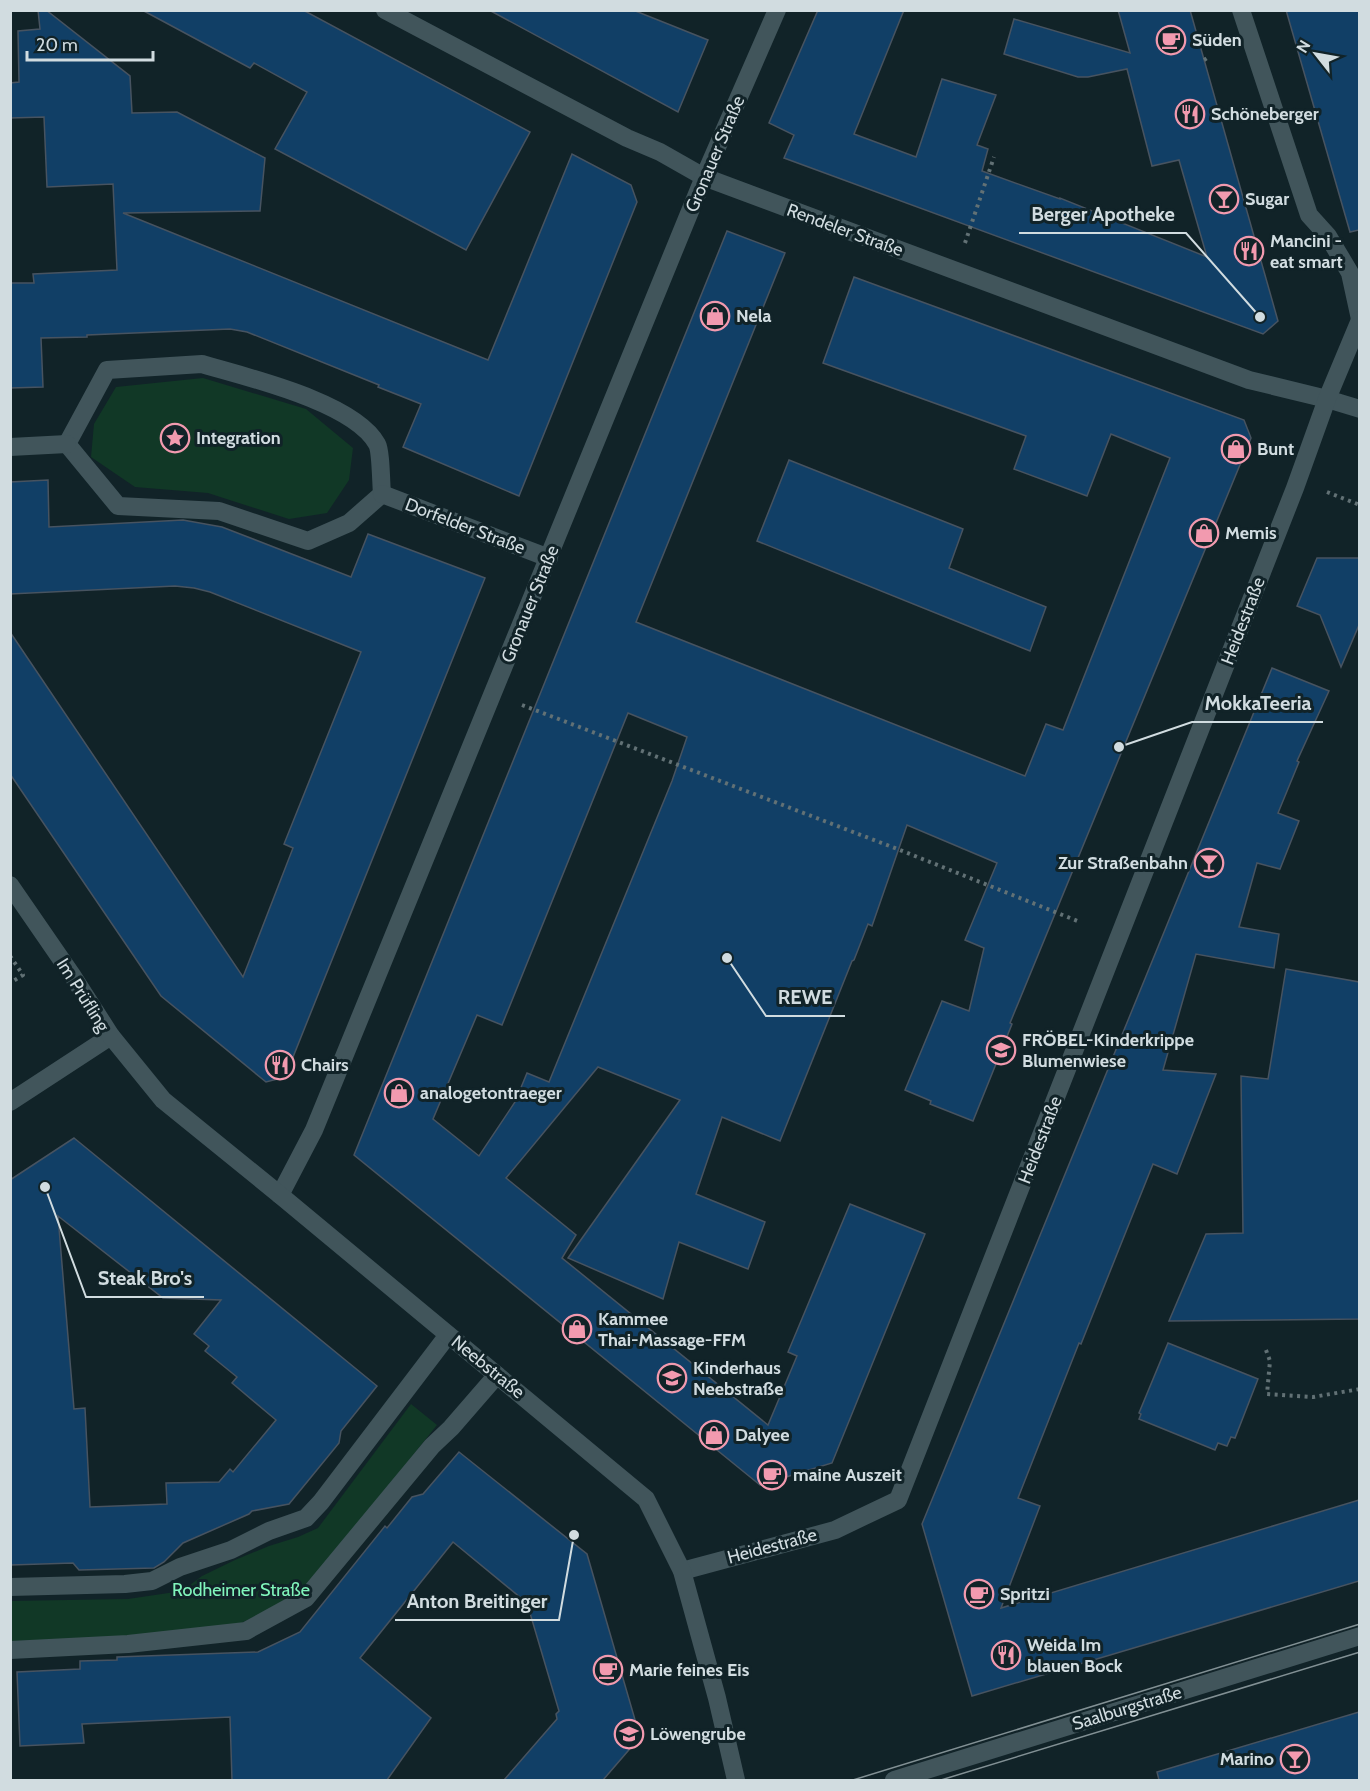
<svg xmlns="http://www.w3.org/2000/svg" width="1370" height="1791" font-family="Cabin,sans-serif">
<rect width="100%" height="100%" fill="#112328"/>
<g fill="#113826">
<polygon points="203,378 306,409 353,448 349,480 327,513 289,519 208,493 135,487 91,457 94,424 116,387"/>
<polygon points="411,1404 437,1425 306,1589 269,1610 237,1625 122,1639 11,1641 10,1601 128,1599 182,1591 202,1576 235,1560 269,1546 298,1537 318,1528"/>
</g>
<g fill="#113f66" stroke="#475360" stroke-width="1.5" fill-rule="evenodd">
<polygon points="38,10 46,10 130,76 132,113 177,112 265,158 260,211 123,213 488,360 572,154 631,185 637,202 519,496 403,447 421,404 378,387 379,385 247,332 230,329 87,335 87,337 41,338 43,387 10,388 10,283 34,283 33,274 117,270 113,184 47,187 44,117 10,118 10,83 19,82 18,31 40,29"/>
<polygon points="142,10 303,10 530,132 466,250 275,149 307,92 254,63 250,68"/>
<polygon points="489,10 633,10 708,40 678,112"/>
<polygon points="818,10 904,10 854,134 916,157 942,79 996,95 977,145 988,149 982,171 1060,199 1060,198 1207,257 1179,160 1152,166 1127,69 1088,77 1078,77 1004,54 1014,19 1130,53 1118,10 1190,10 1278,321 1263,334 784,158 794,135 769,123"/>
<polygon points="1286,10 1359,10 1359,230 1350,232"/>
<path d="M727 231 785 253 636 622 1025 776 1046 724 1063 730 1170 458 1111 434 1087 496 1014 469 1026 436 823 363 854 277 1244 420 1251 438 1010 1023 1012 1024 973 1121 930 1104 931 1101 905 1090 942 1001 969 1011 984 948 965 940 997 863 907 825 872 926 868 924 854 960 852 961 780 1141 722 1117 696 1194 765 1222 748 1269 679 1242 663 1299 568 1258 680 1100 598 1067 506 1178 576 1235 562 1258 768 1425 797 1356 788 1352 850 1204 925 1234 832 1463 760 1485 354 1155ZM628 713 687 737 672 781 549 1082 527 1073 515 1102 479 1156 433 1119 477 1015 502 1025Z"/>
<polygon points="789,460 963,529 949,568 1046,607 1030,651 757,541"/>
<polygon points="48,480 49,527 183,520 222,527 351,577 368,534 485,578 285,1077 266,1082 161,996 10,774 10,632 243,977 293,848 284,844 361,652 210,592 194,588 175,586 10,594 10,482"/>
<polygon points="1317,558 1359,558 1359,625 1341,667 1320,615 1297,606"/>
<polygon points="1272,668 1329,691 1297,761 1299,762 1278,813 1299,821 1280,869 1257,863 1239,927 1279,934 1274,968 1196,954 1163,1070 1216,1074 1177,1174 1153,1164 1081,1344 1079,1343 1018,1498 1040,1506 1001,1608 1359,1500 1359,1581 972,1696 922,1524"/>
<polygon points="1286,969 1359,982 1359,1319 1169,1321 1206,1234 1243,1233 1241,1076 1268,1079"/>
<path d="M74 1138 377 1386 341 1431 339 1443 289 1504 252 1511 249 1514 183 1543 164 1562 154 1568 79 1570 73 1563 11 1565 10 1180ZM58 1216 163 1298 221 1300 194 1334 209 1346 205 1351 237 1377 232 1383 276 1420 233 1472 230 1469 219 1482 166 1483 167 1504 90 1507 85 1408 74 1409Z"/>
<polygon points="1168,1343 1258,1379 1235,1438 1231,1437 1227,1446 1218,1443 1215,1450 1139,1419 1141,1414 1139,1413"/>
<polygon points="459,1452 587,1554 640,1737 603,1780 504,1780 557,1719 556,1714 559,1711 527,1603 453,1542 360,1658 431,1718 387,1780 232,1780 230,1717 82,1724 84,1743 20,1746 17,1672 80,1669 80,1661 117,1660 117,1657 258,1652 300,1632 385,1526 387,1528 412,1497 423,1494"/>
<polygon points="1359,1712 1359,1780 1159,1780 1157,1772"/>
</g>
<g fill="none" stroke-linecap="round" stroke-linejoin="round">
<g stroke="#627175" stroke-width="4" stroke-dasharray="3 4.5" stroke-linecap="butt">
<polyline points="1204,60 1207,58"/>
<polyline points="965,243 994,157"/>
<polyline points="1327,492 1360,505"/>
<polyline points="522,705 900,850 1080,922"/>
<polyline points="10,956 23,975 10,983"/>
<polyline points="1266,1350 1270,1361 1267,1394 1313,1397 1360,1389"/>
</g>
<g stroke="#41555b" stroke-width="18">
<path d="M202 364C246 377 354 402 377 444 381 451 381 484 382 494L349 523 308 541 219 511 118 506 67 444 107 370Z"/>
<polyline points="10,447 67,444"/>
<polyline points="382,494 549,558"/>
</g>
<g stroke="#41555b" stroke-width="18">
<polyline points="385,10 627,138 660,152 704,177 1249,380 1327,399 1360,409"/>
<polyline points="1241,10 1309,215 1328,236 1350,273 1360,319"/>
<polyline points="10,1102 111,1036"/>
<polyline points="280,1195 314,1130 704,177 777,10"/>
<polyline points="682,1571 835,1530 898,1500 1295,488 1327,399 1360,320"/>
<polyline points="10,1587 125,1584 152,1581 180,1567 231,1550 269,1531 306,1518 321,1502 448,1335"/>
<polyline points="10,1650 128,1644 246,1631 306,1598 432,1446 451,1428 497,1375"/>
</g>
<g stroke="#41555b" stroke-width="18">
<polyline points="10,885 72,975 111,1036 163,1100 280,1195 646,1499 682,1571 717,1698 736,1780"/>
<polyline points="894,1780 1360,1636"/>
</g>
<g stroke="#829094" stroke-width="1.5">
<polyline points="853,1780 1360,1624"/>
<polyline points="941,1780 1360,1652"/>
</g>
</g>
<defs>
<g id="cafe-ring" transform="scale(1.5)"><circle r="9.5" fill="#112328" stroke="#f29aaf" stroke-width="1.5"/><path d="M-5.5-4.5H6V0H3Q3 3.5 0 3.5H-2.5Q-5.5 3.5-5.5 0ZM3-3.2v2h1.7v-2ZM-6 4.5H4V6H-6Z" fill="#f29aaf"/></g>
<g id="restaurant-ring" transform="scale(1.5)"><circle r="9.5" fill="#112328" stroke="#f29aaf" stroke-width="1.5"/><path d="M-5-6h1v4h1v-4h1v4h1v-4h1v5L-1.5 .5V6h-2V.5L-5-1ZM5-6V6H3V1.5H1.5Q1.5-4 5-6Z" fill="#f29aaf"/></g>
<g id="bar-ring" transform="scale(1.5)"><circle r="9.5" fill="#112328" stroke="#f29aaf" stroke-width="1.5"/><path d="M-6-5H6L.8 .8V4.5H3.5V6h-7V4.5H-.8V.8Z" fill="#f29aaf"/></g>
<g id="shop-ring" transform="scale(1.5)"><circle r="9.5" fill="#112328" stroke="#f29aaf" stroke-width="1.5"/><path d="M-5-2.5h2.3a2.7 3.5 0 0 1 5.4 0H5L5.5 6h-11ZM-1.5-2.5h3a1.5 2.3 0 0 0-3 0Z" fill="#f29aaf"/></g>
<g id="sight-ring" transform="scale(1.5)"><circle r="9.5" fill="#112328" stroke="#f29aaf" stroke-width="1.5"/><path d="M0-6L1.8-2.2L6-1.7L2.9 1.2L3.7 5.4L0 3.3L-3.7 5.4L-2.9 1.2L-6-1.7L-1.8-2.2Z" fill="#f29aaf"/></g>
<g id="school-ring" transform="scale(1.5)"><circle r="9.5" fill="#112328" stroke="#f29aaf" stroke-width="1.5"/><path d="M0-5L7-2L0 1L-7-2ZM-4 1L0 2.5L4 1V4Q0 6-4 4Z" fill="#f29aaf"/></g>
</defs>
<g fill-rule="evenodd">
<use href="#cafe-ring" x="1171" y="40"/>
<use href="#restaurant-ring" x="1190" y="114"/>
<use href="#bar-ring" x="1224" y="199"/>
<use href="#restaurant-ring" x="1249" y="251"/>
<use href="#shop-ring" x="715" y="316"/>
<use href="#sight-ring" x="175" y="438"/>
<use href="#shop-ring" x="1236" y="449"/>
<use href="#shop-ring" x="1204" y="533"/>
<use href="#bar-ring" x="1209" y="863"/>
<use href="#school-ring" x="1001" y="1050"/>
<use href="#restaurant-ring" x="280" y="1065"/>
<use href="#shop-ring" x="399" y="1093"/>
<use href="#shop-ring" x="577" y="1329"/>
<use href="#school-ring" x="672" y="1378"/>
<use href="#shop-ring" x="714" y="1435"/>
<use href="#cafe-ring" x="772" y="1475"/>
<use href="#cafe-ring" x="979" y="1594"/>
<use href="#restaurant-ring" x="1006" y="1655"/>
<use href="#cafe-ring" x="608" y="1670"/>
<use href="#school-ring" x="629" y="1734"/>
<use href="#bar-ring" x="1295" y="1759"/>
</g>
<g text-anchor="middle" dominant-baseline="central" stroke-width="6" stroke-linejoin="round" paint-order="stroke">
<g font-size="18" font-weight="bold" fill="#d1dce0" stroke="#112328" text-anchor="start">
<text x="1192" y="40">Süden</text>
<text x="1211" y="114">Schöneberger</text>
<text x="1245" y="199">Sugar</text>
<text x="1270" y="241">Mancini -<tspan x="1270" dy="21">eat smart</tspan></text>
<text x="736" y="316">Nela</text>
<text x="196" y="438">Integration</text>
<text x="1257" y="449">Bunt</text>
<text x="1225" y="533">Memis</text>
<text x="1188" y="863" text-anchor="end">Zur Straßenbahn</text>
<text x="1022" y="1040">FRÖBEL-Kinderkrippe<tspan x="1022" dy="21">Blumenwiese</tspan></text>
<text x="301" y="1065">Chairs</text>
<text x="420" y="1093">analogetontraeger</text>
<text x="598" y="1319">Kammee<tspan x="598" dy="21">Thai-Massage-FFM</tspan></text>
<text x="693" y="1368">Kinderhaus<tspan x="693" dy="21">Neebstraße</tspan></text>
<text x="735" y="1435">Dalyee</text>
<text x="793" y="1475">maine Auszeit</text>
<text x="1000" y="1594">Spritzi</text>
<text x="1027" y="1645">Weida Im<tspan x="1027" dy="21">blauen Bock</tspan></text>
<text x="629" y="1670">Marie feines Eis</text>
<text x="650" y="1734">Löwengrube</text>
<text x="1274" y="1759" text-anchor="end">Marino</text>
</g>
<g font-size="18" fill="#d1dce0" stroke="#112328">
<text transform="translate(715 154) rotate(-67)">Gronauer Straße</text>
<text transform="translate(845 230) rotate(20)">Rendeler Straße</text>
<text transform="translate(465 526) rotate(21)">Dorfelder Straße</text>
<text transform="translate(530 604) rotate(-68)">Gronauer Straße</text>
<text transform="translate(1243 621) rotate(-69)">Heidestraße</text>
<text transform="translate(83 995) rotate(58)">Im Prüfling</text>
<text transform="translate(1040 1140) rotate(-69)">Heidestraße</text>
<text transform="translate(488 1367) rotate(39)">Neebstraße</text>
<text transform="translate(772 1546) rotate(-15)">Heidestraße</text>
<text transform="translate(1127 1708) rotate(-17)">Saalburgstraße</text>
</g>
<g font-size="18" fill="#81f5bc" stroke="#112328">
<text x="241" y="1590">Rodheimer Straße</text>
</g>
</g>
<path fill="none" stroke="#d1dce0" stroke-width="2" d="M1260 317L1186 233H1019M1119 747L1192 722H1323M727 958L766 1016H845M45 1187L86 1297H204M574 1535L559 1620H395"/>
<g fill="#d1dce0" stroke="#112328" stroke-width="2">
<circle cx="1260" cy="317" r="6"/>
<circle cx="1119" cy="747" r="6"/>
<circle cx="727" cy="958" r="6"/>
<circle cx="45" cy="1187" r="6"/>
<circle cx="574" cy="1535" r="6"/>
</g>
<g font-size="20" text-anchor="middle" font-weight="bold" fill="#d1dce0" stroke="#112328" stroke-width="6" stroke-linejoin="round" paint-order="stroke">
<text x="1103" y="221">Berger Apotheke</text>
<text x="1258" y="710">MokkaTeeria</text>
<text x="805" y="1004">REWE</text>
<text x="145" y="1285">Steak Bro's</text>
<text x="477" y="1608">Anton Breitinger</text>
</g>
<rect width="1370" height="1791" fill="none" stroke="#d1dce0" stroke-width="24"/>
<g transform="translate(1316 54) rotate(301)" stroke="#112328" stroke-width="4.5" paint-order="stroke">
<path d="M0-4.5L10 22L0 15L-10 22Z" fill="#d1dce0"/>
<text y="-9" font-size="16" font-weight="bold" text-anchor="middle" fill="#d1dce0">N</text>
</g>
<path d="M27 51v9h126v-9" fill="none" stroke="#d1dce0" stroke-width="3"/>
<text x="36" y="51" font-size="18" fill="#d1dce0" stroke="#112328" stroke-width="4.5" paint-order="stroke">20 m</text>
</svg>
